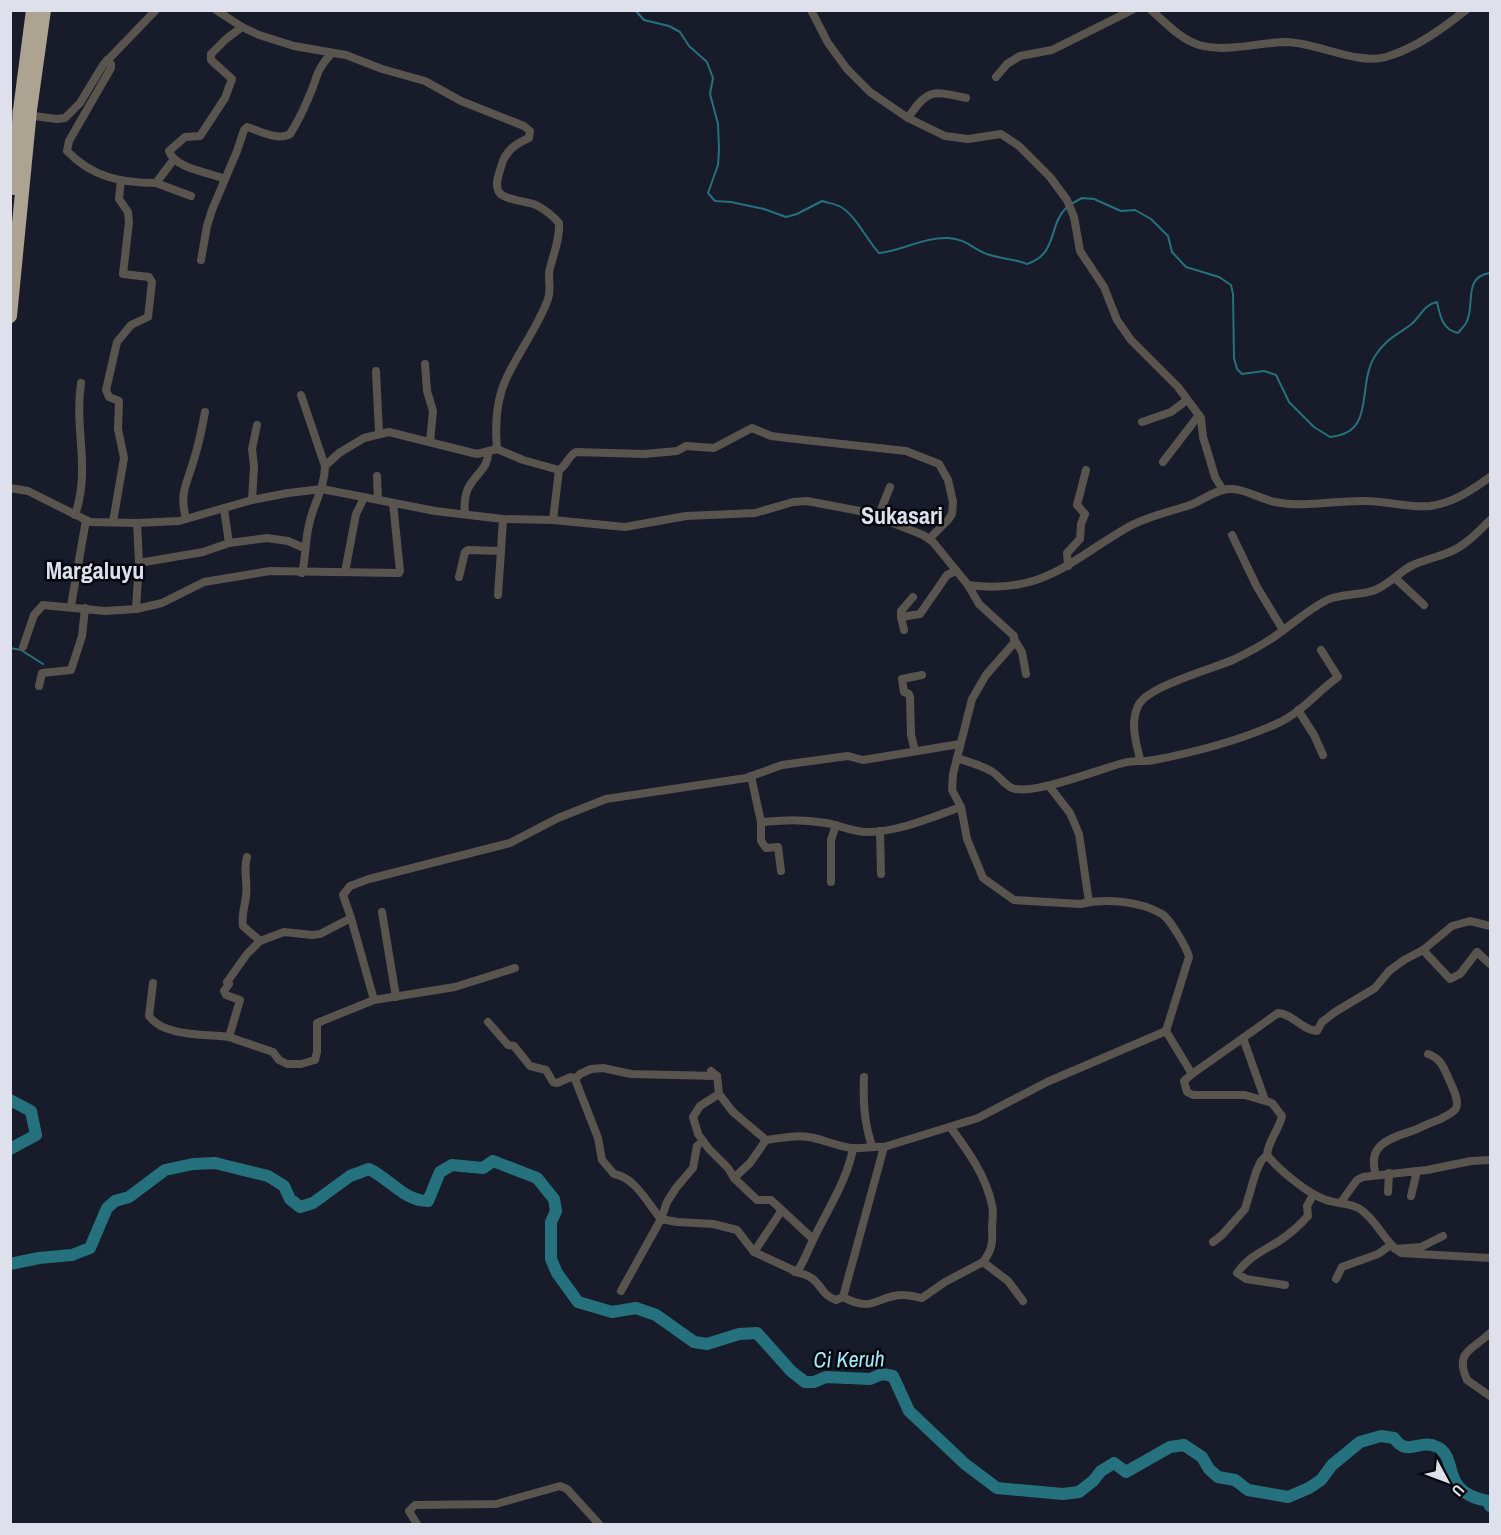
<svg xmlns="http://www.w3.org/2000/svg" width="1501" height="1535" font-family="'Archivo Narrow',sans-serif">
<rect width="100%" height="100%" fill="#181c2a"/>
<g fill="none" stroke-linecap="round" stroke-linejoin="round">
<g stroke="#25717e" stroke-width="2">
<path d="M635 10 644 20 669 26 680 32 689 46 707 62 713 78 710 94 718 124 719 150 718 165 708 193 715 201 731 202 764 209 786 217 797 214 822 201C828 203 836 204 841 207 857 217 866 239 879 253 902 251 923 237 948 238 968 239 974 251 990 255 1003 259 1015 259 1027 264 1058 254 1048 226 1066 208"/>
<path d="M1071 204 1082 198 1094 199 1121 211 1135 210 1151 219 1168 236 1172 252 1186 267 1219 277 1231 285 1233 294 1234 358 1237 369 1242 374 1264 371 1276 375 1289 402 1314 427 1330 437C1377 433 1356 386 1375 356 1385 340 1395 336 1409 326 1420 319 1422 305 1437 302 1440 315 1442 330 1458 333 1461 329 1465 326 1467 321 1475 303 1463 277 1490 273"/>
<polyline points="10,648 21,650 43,664"/>
</g>
<g stroke="#25717e" stroke-width="12">
<polyline points="10,1100 31,1111 36,1135 10,1149"/>
<path d="M10 1264 39 1258 72 1255 90 1248 107 1208 115 1201 129 1197 165 1170 193 1164 215 1163 268 1176 284 1186 290 1199 300 1207 313 1203 350 1176 369 1169C390 1179 404 1201 428 1201L440 1172 452 1165 483 1168 493 1161 537 1178 554 1199 556 1211 551 1222V1259L557 1273 578 1302 612 1312 636 1308 656 1315 694 1342 707 1344 739 1334 757 1333 791 1371 805 1382H814L826 1377 870 1379 882 1374 893 1376 909 1411 965 1464 997 1488 1063 1494 1079 1492 1093 1481 1101 1471 1114 1463 1126 1472 1170 1447 1184 1445 1202 1457 1209 1469 1218 1477 1235 1480 1248 1490 1288 1497 1309 1488 1321 1480 1332 1465 1360 1442 1381 1436 1394 1438C1408 1458 1420 1438 1437 1447 1460 1458 1438 1492 1488 1501L1490 1506"/>
</g>
<g stroke="#59554e" stroke-width="8">
<polyline points="216,10 242,27"/>
<polyline points="811,10 828,43 847,69 870,92 886,103 908,118 945,136 968,139 1001,134 1019,146 1050,177 1067,200 1074,217 1080,251 1104,287 1117,320 1131,340 1178,387 1201,418 1203,437 1210,460 1215,477 1223,490"/>
<path d="M1151 10C1166 23 1180 39 1199 45 1227 53 1259 42 1287 42 1318 43 1357 65 1386 57 1416 48 1442 29 1466 10"/>
<path d="M107 60 111 64V68L69 141 67 151C92 177 121 183 156 183L174 159"/>
<polyline points="996,77 1007,64 1020,56 1052,50 1132,10"/>
<polyline points="10,113 57,119 65,118 80,103 103,65 156,10"/>
<path d="M908 118C928 88 933 91 966 98"/>
<path d="M225 179C209 172 175 169 169 151L185 137 200 136 225 98 232 79 211 60V54L226 39 242 27 259 35 294 46 346 55 382 69 425 81 461 101 524 126 530 131 529 138C515 144 505 151 501 167 499 174 495 183 498 190 500 200 527 201 536 205 544 209 553 216 559 223 560 238 554 253 550 268 547 278 552 288 548 299 538 327 519 351 507 377 496 399 495 426 497 449"/>
<polyline points="156,183 191,196"/>
<path d="M201 260 207 226 212 210 237 151 244 130 247 127C260 131 278 141 290 134 297 123 303 111 308 99 318 78 314 72 332 53"/>
<polyline points="425,364 427,391 433,411 430,442"/>
<polyline points="376,371 379,433"/>
<polyline points="301,395 325,466"/>
<polyline points="1142,422 1171,412 1187,400"/>
<polyline points="1163,462 1199,415"/>
<polyline points="377,476 378,499"/>
<path d="M10 488 28 491 90 522 137 523 179 521 252 500 288 493 322 489 435 511 503 519 553 520 625 527 686 516 755 513 793 502 807 501 865 512 923 535 933 542 968 585C1044 595 1070 560 1130 526 1149 516 1169 512 1190 505 1201 501 1211 493 1223 490 1239 485 1259 499 1275 502 1305 508 1336 500 1366 501 1387 501 1409 508 1430 506 1453 503 1472 490 1490 477"/>
<polyline points="252,500 254,466 252,449 257,425"/>
<polyline points="224,509 229,543"/>
<path d="M465 514C464 504 464 494 470 485 477 473 489 467 488 452"/>
<path d="M75 515C91 468 74 431 81 383"/>
<polyline points="878,517 890,487"/>
<path d="M186 519C179 491 187 485 194 459 199 444 202 428 205 412"/>
<polyline points="553,520 559,470"/>
<polyline points="113,522 124,458 118,429 119,401 109,397 106,390 117,342 131,325 148,317 152,282 149,277 123,274 129,222 128,212 119,199 121,180"/>
<polyline points="1232,535 1257,587 1283,630"/>
<polyline points="139,563 203,552 229,543 267,538 288,541 304,548"/>
<polyline points="1068,566 1067,553 1080,539 1081,524 1085,514 1077,505 1086,470"/>
<polyline points="345,572 356,514 364,498"/>
<path d="M302 573C306 557 305 541 309 525 313 504 325 488 325 466L339 453 364 438 389 432 477 454 497 449 523 460 559 470C567 465 568 456 576 452L644 454 677 451 686 446 714 448 752 428 771 436 787 438 906 451 939 464 948 480 953 502 952 514 948 520 930 538"/>
<polyline points="459,577 465,552 468,550 501,551 503,519"/>
<polyline points="1395,578 1424,605"/>
<path d="M968 585 979 604 1014 636V643L986 675 972 699 953 774 952 790 961 807 967 839 983 878 1014 900 1080 904C1105 898 1140 901 1162 914 1170 919 1187 948 1189 957L1166 1031"/>
<polyline points="498,595 501,551"/>
<polyline points="913,597 901,611 901,617 920,614 947,575 956,571"/>
<polyline points="71,606 86,520"/>
<polyline points="136,609 139,563 137,523"/>
<polyline points="901,617 904,630"/>
<polyline points="1014,639 1022,652 1026,674"/>
<polyline points="23,647 34,615 43,605 105,611 136,609 162,603 204,582 270,571 399,573 400,571 393,503"/>
<polyline points="39,686 42,673 71,670 82,636 85,608"/>
<polyline points="1298,710 1314,735 1323,755"/>
<polyline points="915,751 911,735 910,697 909,694 904,692 902,679 922,675"/>
<path d="M957 758C968 762 981 765 991 771 999 775 1004 785 1012 788 1032 796 1100 769 1123 763 1135 760 1144 762 1154 760 1196 752 1238 741 1276 724 1301 713 1317 692 1338 677L1321 650"/>
<path d="M1140 759C1136 743 1130 723 1138 706 1147 686 1213 669 1235 659 1249 652 1265 644 1278 634 1294 623 1309 609 1327 600 1342 593 1360 596 1375 590 1390 584 1400 571 1413 565 1426 559 1439 557 1452 551 1467 544 1479 531 1490 520"/>
<polyline points="751,776 761,822 761,841 766,848 778,847 781,871"/>
<polyline points="1049,786 1070,813 1079,834 1089,902"/>
<path d="M761 822C785 820 801 819 826 823 839 825 853 832 867 832 899 832 932 817 961 807"/>
<polyline points="880,831 881,874"/>
<path d="M247 857C243 870 248 883 246 896 245 906 241 916 243 926L260 941 284 932 312 935 320 934 351 918 343 895 350 886 369 879 510 843 558 818 606 799 746 778 782 765 848 756 863 760 960 744"/>
<polyline points="831,882 831,840 836,825"/>
<polyline points="382,912 396,997"/>
<polyline points="1423,950 1450,979 1460,974 1477,952 1490,964"/>
<path d="M153 983 149 1016C164 1037 204 1034 229 1037L240 1000 226 995 224 991 229 984 227 982 247 954 260 941"/>
<polyline points="374,1000 455,987 515,968"/>
<polyline points="488,1022 508,1045 514,1046 530,1066 546,1070 553,1082 557,1083 571,1077 575,1079"/>
<polyline points="229,1037 273,1052 279,1060 287,1064 301,1064 315,1060 317,1052 317,1023 374,1000 351,918"/>
<path d="M1243 1038 1278 1013C1293 1014 1302 1030 1317 1031L1322 1022 1335 1012 1375 988 1389 971 1404 960 1423 950 1452 926 1470 921 1490 926"/>
<path d="M711 1071 717 1076 719 1094 733 1112 766 1140C782 1138 798 1134 814 1138 826 1141 838 1146 851 1148 862 1149 873 1146 884 1147L978 1118 1047 1082 1166 1031 1192 1074 1243 1038 1265 1100"/>
<path d="M1192 1074 1184 1081 1187 1092 1193 1095H1245L1272 1103 1282 1116C1279 1130 1268 1141 1267 1155 1279 1170 1311 1197 1330 1201 1340 1204 1351 1203 1360 1209 1377 1220 1384 1242 1401 1253L1490 1258"/>
<path d="M717 1076 631 1074 603 1068 591 1069 580 1074 575 1079 598 1138 602 1160 614 1174C635 1177 648 1204 661 1219L677 1222 713 1224 737 1230 754 1252 797 1272C805 1260 809 1247 816 1234 829 1207 848 1178 853 1148"/>
<path d="M864 1077C863 1102 864 1122 872 1146"/>
<polyline points="719,1094 700,1106 693,1117 698,1134 709,1149 728,1168 734,1178 757,1200 771,1200 813,1239"/>
<path d="M951 1128C968 1151 986 1176 992 1205 994 1212 992 1221 992 1228 993 1243 992 1250 983 1262L1008 1281 1023 1301"/>
<path d="M884 1147 843 1297C874 1314 877 1295 903 1295 909 1295 916 1297 922 1298L945 1282 983 1262"/>
<path d="M1376 1175C1366 1144 1391 1138 1415 1130 1423 1126 1432 1122 1441 1119 1445 1116 1454 1113 1456 1108 1460 1100 1451 1085 1448 1077 1443 1066 1440 1058 1428 1054"/>
<polyline points="734,1178 750,1163 766,1140"/>
<polyline points="1388,1192 1389,1173"/>
<polyline points="1411,1196 1417,1171"/>
<polyline points="1341,1202 1357,1180 1363,1177 1427,1170 1471,1161 1490,1160"/>
<polyline points="1213,1242 1222,1235 1245,1209 1256,1172 1261,1161 1267,1155"/>
<polyline points="1395,1249 1421,1247 1443,1236"/>
<polyline points="754,1252 782,1210"/>
<path d="M795 1272C824 1277 816 1293 836 1300L843 1297"/>
<polyline points="1336,1279 1342,1267 1378,1254 1391,1245"/>
<path d="M1285 1285 1246 1279 1237 1273C1248 1257 1263 1251 1279 1241 1290 1234 1299 1226 1308 1216L1307 1206 1313 1195"/>
<polyline points="621,1291 661,1219 667,1202 676,1188 693,1168 697,1146 703,1141"/>
<path d="M1490 1333C1473 1350 1454 1351 1467 1380L1490 1396"/>
<polyline points="417,1524 409,1511 415,1505 496,1504 560,1486 567,1489 599,1524"/>
</g>
<g stroke="#ada391" stroke-width="14">
<polyline points="14,188 20,110 33,10"/>
<polyline points="10,316 30,110 44,10"/>
</g>
</g>
<g text-anchor="middle" dominant-baseline="central" stroke-width="5" stroke-linejoin="round" paint-order="stroke">
<g font-size="22" font-style="italic" fill="#a0e9f7" stroke="#06070d">
<text transform="translate(849 1359) rotate(-1)">Ci Keruh</text>
</g>
<g font-size="24" font-weight="bold" fill="#dee1eb" stroke="#06070d">
<text x="902" y="515">Sukasari</text>
<text x="95" y="570">Margaluyu</text>
</g>
</g>
<rect width="1501" height="1535" fill="none" stroke="#dee1eb" stroke-width="24"/>
<g transform="translate(1447 1481) rotate(131)" stroke="#06070d" stroke-width="4.5" paint-order="stroke">
<path d="M0-4.5L10 22L0 15L-10 22Z" fill="#dee1eb"/>
<text y="-9" font-size="16" font-weight="bold" text-anchor="middle" fill="#dee1eb">U</text>
</g>
</svg>
